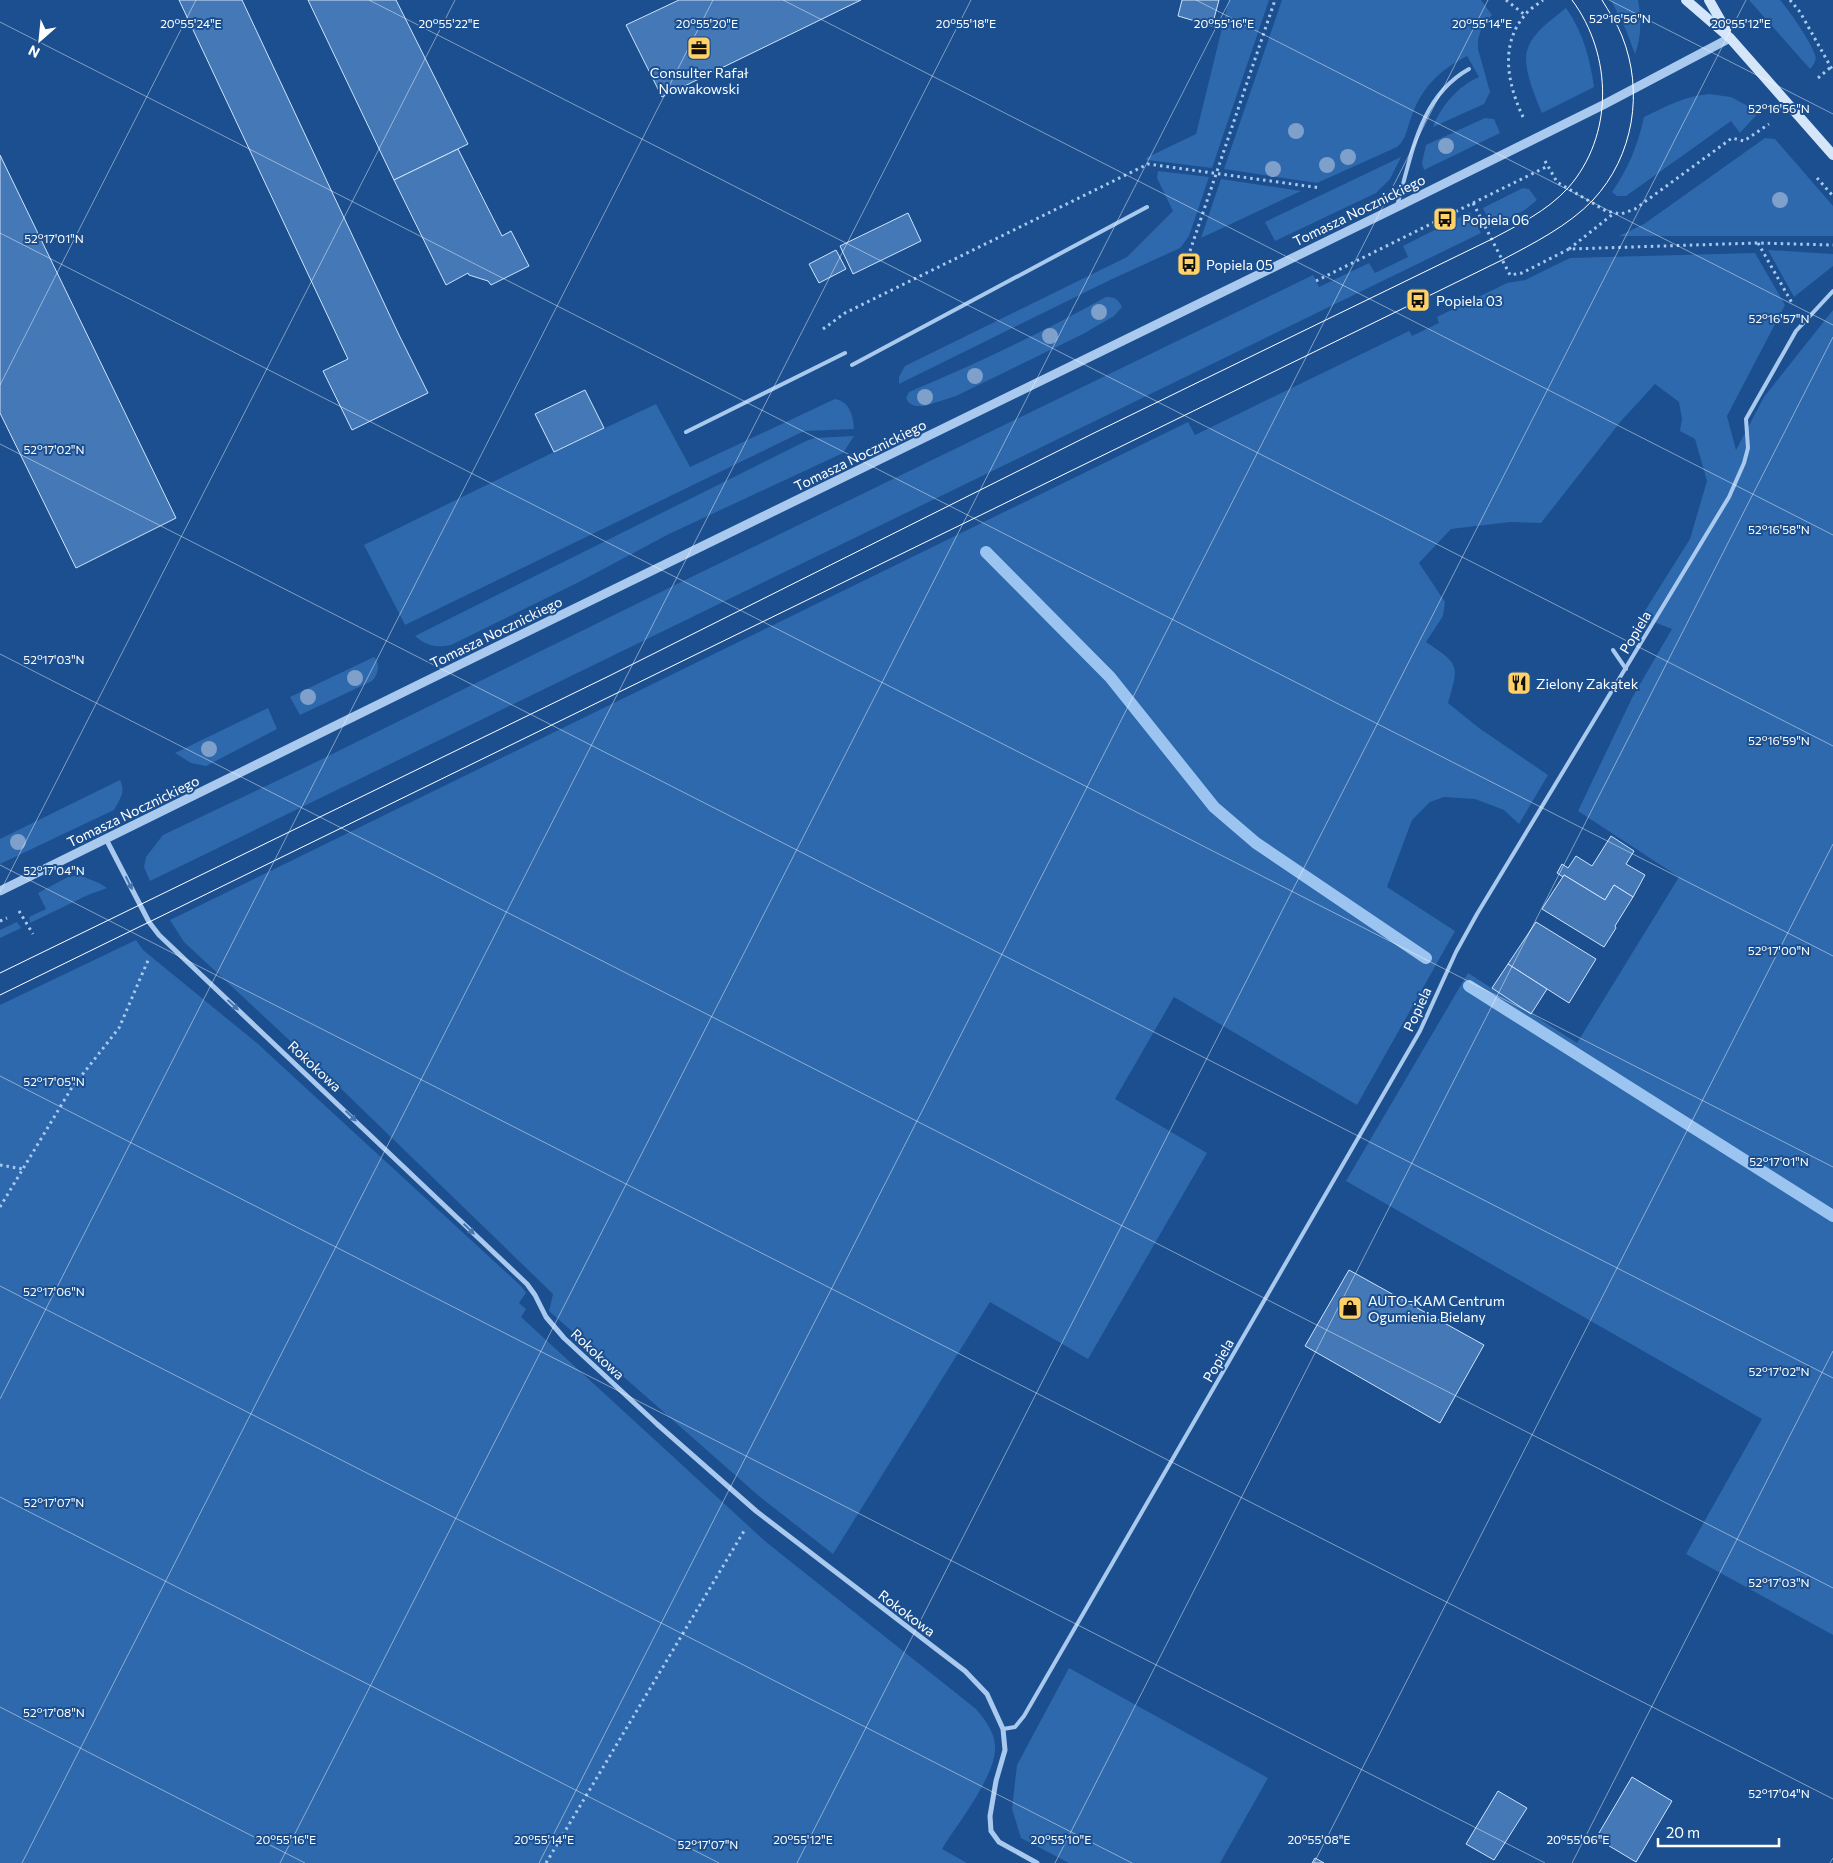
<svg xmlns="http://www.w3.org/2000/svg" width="1833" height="1863" font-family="Commissioner,sans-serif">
<rect width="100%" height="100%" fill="#1b4f8f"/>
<g fill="#2e69ad">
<polygon points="1229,0 1269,0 1212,168 1147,160 1146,158 1196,134"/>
<path d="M1282 0H1481L1492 15 1483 24 1478 39V49L1490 92 1484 104 1433 127C1440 107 1459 85 1479 77L1467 56C1440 70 1423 86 1412 115 1407 127 1407 139 1397 147L1317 183 1224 169Z"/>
<path d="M1611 0H1638C1641 18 1642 36 1635 54L1626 30Z"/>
<path d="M1749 0H1780C1789 10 1811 42 1815 55 1817 60 1814 65 1810 69Z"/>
<path d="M1566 8C1583 32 1590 58 1594 87L1542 113C1535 97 1521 64 1528 48 1534 31 1553 19 1566 8Z"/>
<path d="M1709 94 1731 97 1759 112 1740 133 1731 121 1626 196H1617L1612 192C1628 169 1638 145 1644 117 1665 107 1685 96 1709 94Z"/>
<polygon points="1485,118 1494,119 1500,133 1424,170 1422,163 1426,145"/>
<polygon points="1765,138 1775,139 1833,206 1833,236 1619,236 1644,224"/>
<polygon points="1401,157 1390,179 1376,193 1275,241 1265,222"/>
<polygon points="1158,171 1209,177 1189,236 1180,248 1108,281 899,384 899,377 905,366 1127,257 1173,211 1157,178"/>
<polygon points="1221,179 1301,191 1201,238"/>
<polygon points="1523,188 1529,189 1537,200 1526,209 1493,228 1483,208"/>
<polygon points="1470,212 1481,233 150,881 144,867 146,857 163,835 312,764 679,583 1313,275 1319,287 1369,263 1375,273 1408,257 1403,246"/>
<polygon points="1768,250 1833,254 1833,266 1794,297"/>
<path d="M1755 253 1785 305 1727 416 1736 450 1764 397 1833 310V1635L1686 1554 1762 1419 1346 1181 1468 973 1577 1043 1679 877 1578 811 1632 698 1672 629 1641 617 1690 539 1707 481 1695 439 1680 431 1682 419 1679 402 1655 384 1621 421 1541 523 1510 522 1451 529 1419 563 1445 602 1443 616 1426 642C1460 665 1459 664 1448 703L1479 728 1548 775 1519 824 1504 810 1475 799 1444 797 1430 802 1412 820 1387 887 1455 931 1357 1105 1174 997 1115 1099 1207 1153 1088 1359 990 1302 833 1554 760 1497 549 1311 553 1294 330 1078 184 942 170 920 1188 422 1195 435 1409 331 1412 336 1439 323 1437 317 1507 283 1525 280 1570 258Z"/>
<path d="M1106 297C1115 297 1118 299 1122 307L1114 316 1083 334 956 396 925 406H915L909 403 906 398 909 392C976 364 1043 332 1106 297Z"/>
<path d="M835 399C850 402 853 415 854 429L804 431 405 625 364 545 554 452 656 404 690 467Z"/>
<path d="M854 436 843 453 669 534 579 582 451 645C436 648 427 646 415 636L806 441 815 438Z"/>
<path d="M374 657C381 663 378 675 372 681L300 715 290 697Z"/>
<polygon points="268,708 277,729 206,766 191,763 175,753"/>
<path d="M120 780C126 792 120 799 114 810L0 864V839Z"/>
<polygon points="79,875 99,883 107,888 88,895 30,923 29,917 46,909 38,893 68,877"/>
<polygon points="17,922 21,928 0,938 0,930"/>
<path d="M136 940 143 950 258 1044 522 1287 526 1293 519 1303 526 1309 521 1317 766 1542 976 1709C985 1720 994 1731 995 1746 997 1775 957 1824 942 1849L967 1863H0V1005Z"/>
<polygon points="1069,1668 1268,1778 1220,1863 1069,1863 1021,1838 1012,1809 1017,1765"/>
</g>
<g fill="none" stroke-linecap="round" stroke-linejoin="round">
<g stroke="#9cc4f0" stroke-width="12">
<polyline points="986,552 1110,677 1214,807 1256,843 1426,958"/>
<polyline points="1469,986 1833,1216"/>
</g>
</g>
<g fill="#4478b7" stroke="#cfe3fa">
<polygon points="179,0 242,0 399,335 428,393 352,430 323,371 348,359"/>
<polygon points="308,0 396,0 468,144 394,180"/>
<polygon points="679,0 861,0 662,97 626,25"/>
<polygon points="1182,0 1219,0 1212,26 1178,16"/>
<polygon points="458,149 502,236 511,231 529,266 491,285 488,281 469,275 468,273 446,285 394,180"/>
<polygon points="0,155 176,518 76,568 0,413"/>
<polygon points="908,213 921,241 853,274 840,246"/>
<polygon points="836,250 846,269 819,283 809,264"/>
<polygon points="585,390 604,428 554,452 535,414"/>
<polygon points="1611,836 1634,851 1626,864 1645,875 1633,897 1614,885 1605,900 1564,875 1563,877 1557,873 1562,864 1568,868 1576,856 1592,866"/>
<polygon points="1564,875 1605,900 1614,885 1633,897 1615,926 1616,928 1604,947 1542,909"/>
<polygon points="1536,922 1596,959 1569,1003 1508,964"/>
<polygon points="1508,964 1547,989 1531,1014 1492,988"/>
<polygon points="1349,1270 1484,1345 1440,1423 1305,1346"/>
<polygon points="1632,1777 1672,1801 1636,1862 1596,1838"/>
<polygon points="1498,1791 1527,1808 1494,1860 1466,1844"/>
<polygon points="1315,1858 1324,1863 1312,1863"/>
</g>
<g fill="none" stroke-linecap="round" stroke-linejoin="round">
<g stroke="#a9c9ee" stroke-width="3" stroke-dasharray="2.5 4" stroke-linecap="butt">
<polyline points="1506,0 1525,15"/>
<polyline points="1790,0 1800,12 1833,71"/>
<polyline points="1818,78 1831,67"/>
<path d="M1523 117C1508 85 1499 45 1525 15 1529 9 1537 5 1543 0"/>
<polyline points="1545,161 1557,182 1606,211 1621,214 1635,209 1732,138 1744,141 1769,124"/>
<polyline points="1817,178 1833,196"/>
<polyline points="1473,203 1548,166"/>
<polyline points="1758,243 1792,303"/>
<polyline points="1569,249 1613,214"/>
<polyline points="1190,251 1275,0"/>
<polyline points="1316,281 1473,203 1510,275 1522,273 1569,249 1757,243 1833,245"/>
<polyline points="823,329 845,313 1148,164 1321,188"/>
<polyline points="19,911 33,934"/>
<polyline points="0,921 7,918"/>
<polyline points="0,1165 23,1169"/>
<polyline points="0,1207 71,1089 119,1028 149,958"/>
<polyline points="546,1863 744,1531"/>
</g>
<g stroke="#a9c9ee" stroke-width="4">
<path d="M1397 206C1412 155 1419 97 1469 69"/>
<polyline points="852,365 1147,207"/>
<polyline points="686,432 845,353"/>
<polyline points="1613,650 1626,669"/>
<polyline points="1003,1729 1015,1727 1024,1716 1420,1031 1456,952 1477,914 1729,497 1744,463 1748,448 1746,419 1796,331 1833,291"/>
</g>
<polyline stroke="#a9c9ee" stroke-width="5" points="106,839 149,922 159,935 527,1284 535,1295 546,1317 564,1338 657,1424 756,1511 965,1671 987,1694 1003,1729 1005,1750 996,1781 990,1816 991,1831 999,1842 1037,1863"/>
<polyline stroke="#a9c9ee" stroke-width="9" points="0,891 422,683 1397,207 1603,105 1730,38"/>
<g stroke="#d6e6fa" stroke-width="10">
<polyline points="1686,0 1730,38 1833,155"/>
<polyline points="1709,0 1726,30"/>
</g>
<g stroke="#fff" stroke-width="1">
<path d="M0 973 609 676 1094 433 1492 239C1518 225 1547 211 1568 188 1614 136 1613 55 1572 0"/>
<path d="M0 995 1502 260C1534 243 1568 226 1593 200 1634 156 1644 91 1622 36 1617 23 1609 12 1602 0"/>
</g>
</g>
<g fill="#7ea0ca">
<circle cx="1296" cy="131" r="8"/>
<circle cx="1446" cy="146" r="8"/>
<circle cx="1348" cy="157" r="8"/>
<circle cx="1327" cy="165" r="8"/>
<circle cx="1273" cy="169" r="8"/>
<circle cx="1780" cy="200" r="8"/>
<circle cx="1099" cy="312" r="8"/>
<circle cx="1050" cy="336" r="8"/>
<circle cx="975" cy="376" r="8"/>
<circle cx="925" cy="397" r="8"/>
<circle cx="355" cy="678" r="8"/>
<circle cx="308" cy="697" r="8"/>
<circle cx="209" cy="749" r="8"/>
<circle cx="18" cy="842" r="8"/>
</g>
<defs><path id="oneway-solid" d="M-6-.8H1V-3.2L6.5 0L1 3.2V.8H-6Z" transform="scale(1.25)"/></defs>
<g fill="#4674ac">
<use href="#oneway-solid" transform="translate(129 883) rotate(63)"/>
<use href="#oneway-solid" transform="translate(233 1005) rotate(43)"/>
<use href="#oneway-solid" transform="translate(351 1116) rotate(44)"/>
<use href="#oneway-solid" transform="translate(469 1229) rotate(44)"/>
</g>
<path fill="none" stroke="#fff" stroke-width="1" stroke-opacity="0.45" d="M369 0 1833 746M783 0 1833 535M1196 0 1833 325M1609 0 1833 114M0 22 1833 956M0 233 1833 1167M0 385 196 0M0 444 1833 1378M0 654 1833 1588M0 865 1833 1799M0 892 455 0M0 1076 1545 1863M0 1286 1132 1863M0 1399 713 0M0 1497 719 1863M0 1707 305 1863M22 1863 971 0M280 1863 1230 0M539 1863 1488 0M797 1863 1746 0M1055 1863 1833 337M1314 1863 1833 844M1572 1863 1833 1351M1830 1863 1833 1858"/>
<defs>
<g id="office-square" transform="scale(1.25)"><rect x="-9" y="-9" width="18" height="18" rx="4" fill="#ffd166" stroke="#1b4f8f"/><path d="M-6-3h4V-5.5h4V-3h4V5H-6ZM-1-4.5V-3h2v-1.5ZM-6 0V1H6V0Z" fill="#111"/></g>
<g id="bus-square" transform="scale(1.25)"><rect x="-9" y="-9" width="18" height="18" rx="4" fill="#ffd166" stroke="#1b4f8f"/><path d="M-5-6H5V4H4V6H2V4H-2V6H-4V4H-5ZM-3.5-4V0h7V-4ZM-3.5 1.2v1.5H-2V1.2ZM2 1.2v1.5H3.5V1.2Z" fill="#111"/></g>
<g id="restaurant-square" transform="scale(1.25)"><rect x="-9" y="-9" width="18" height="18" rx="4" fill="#ffd166" stroke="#1b4f8f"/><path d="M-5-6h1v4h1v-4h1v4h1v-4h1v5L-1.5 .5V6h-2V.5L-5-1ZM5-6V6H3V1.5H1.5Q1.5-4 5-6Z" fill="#111"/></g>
<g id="shop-square" transform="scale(1.25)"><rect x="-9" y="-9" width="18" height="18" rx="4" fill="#ffd166" stroke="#1b4f8f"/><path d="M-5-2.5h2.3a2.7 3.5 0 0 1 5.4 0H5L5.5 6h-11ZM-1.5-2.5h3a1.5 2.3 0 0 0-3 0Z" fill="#111"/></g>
</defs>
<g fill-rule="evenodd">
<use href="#office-square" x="699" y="48"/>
<use href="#bus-square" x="1445" y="219"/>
<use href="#bus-square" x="1189" y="264"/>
<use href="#bus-square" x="1418" y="300"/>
<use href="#restaurant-square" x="1519" y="683"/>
<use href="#shop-square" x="1350" y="1308"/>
</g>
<g text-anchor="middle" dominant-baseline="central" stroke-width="4" stroke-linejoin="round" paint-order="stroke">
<g font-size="14" fill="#fff" stroke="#1b4f8f" text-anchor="start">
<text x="699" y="72" text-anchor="middle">Consulter Rafał<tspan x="699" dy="16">Nowakowski</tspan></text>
<text x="1462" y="219">Popiela 06</text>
<text x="1206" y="264">Popiela 05</text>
<text x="1436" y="300">Popiela 03</text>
<text x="1536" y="683">Zielony Zakątek</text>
<text x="1368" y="1300">AUTO-KAM Centrum<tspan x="1368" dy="16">Ogumienia Bielany</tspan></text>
</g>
<g font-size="14" fill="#fff" stroke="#1b4f8f">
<text transform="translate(1359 210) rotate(-26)">Tomasza Nocznickiego</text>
<text transform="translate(860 455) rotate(-26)">Tomasza Nocznickiego</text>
<text transform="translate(496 632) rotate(-26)">Tomasza Nocznickiego</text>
<text transform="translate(1635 632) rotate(-59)">Popiela</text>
<text transform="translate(133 811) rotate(-26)">Tomasza Nocznickiego</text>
<text transform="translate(1417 1009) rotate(-65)">Popiela</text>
<text transform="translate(315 1066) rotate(43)">Rokokowa</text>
<text transform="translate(598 1354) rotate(43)">Rokokowa</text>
<text transform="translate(1218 1360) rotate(-60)">Popiela</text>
<text transform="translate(907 1613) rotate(37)">Rokokowa</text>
</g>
</g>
<g font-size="12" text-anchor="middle" fill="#fff" stroke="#1b4f8f" stroke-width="4" stroke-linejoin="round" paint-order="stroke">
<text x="1620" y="23">52°16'56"N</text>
<text x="191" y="28">20°55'24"E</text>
<text x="449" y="28">20°55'22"E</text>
<text x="707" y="28">20°55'20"E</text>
<text x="966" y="28">20°55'18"E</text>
<text x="1224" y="28">20°55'16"E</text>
<text x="1482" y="28">20°55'14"E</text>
<text x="1741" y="28">20°55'12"E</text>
<text x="1779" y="113">52°16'56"N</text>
<text x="54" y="243">52°17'01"N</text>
<text x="1779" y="323">52°16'57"N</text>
<text x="54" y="454">52°17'02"N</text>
<text x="1779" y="534">52°16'58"N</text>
<text x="54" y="664">52°17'03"N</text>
<text x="1779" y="745">52°16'59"N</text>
<text x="54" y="875">52°17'04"N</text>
<text x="1779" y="955">52°17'00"N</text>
<text x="54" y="1086">52°17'05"N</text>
<text x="1779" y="1166">52°17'01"N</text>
<text x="54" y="1296">52°17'06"N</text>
<text x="1779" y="1376">52°17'02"N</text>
<text x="54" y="1507">52°17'07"N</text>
<text x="1779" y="1587">52°17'03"N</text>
<text x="54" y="1717">52°17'08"N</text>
<text x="1779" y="1798">52°17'04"N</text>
<text x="286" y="1844">20°55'16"E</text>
<text x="544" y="1844">20°55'14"E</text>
<text x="803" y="1844">20°55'12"E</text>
<text x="1061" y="1844">20°55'10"E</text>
<text x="1319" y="1844">20°55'08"E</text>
<text x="1578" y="1844">20°55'06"E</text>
<text x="708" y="1849">52°17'07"N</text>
</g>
<g transform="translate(40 40) rotate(207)" stroke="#1b4f8f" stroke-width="4" paint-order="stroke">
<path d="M0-4L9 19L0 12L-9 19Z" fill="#ffffff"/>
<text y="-8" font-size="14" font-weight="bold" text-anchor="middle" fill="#ffffff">N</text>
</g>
<path d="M1658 1838v8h121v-8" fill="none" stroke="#ffffff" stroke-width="2.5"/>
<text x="1666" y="1838" font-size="15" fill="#ffffff" stroke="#1b4f8f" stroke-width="4" paint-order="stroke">20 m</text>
</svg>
